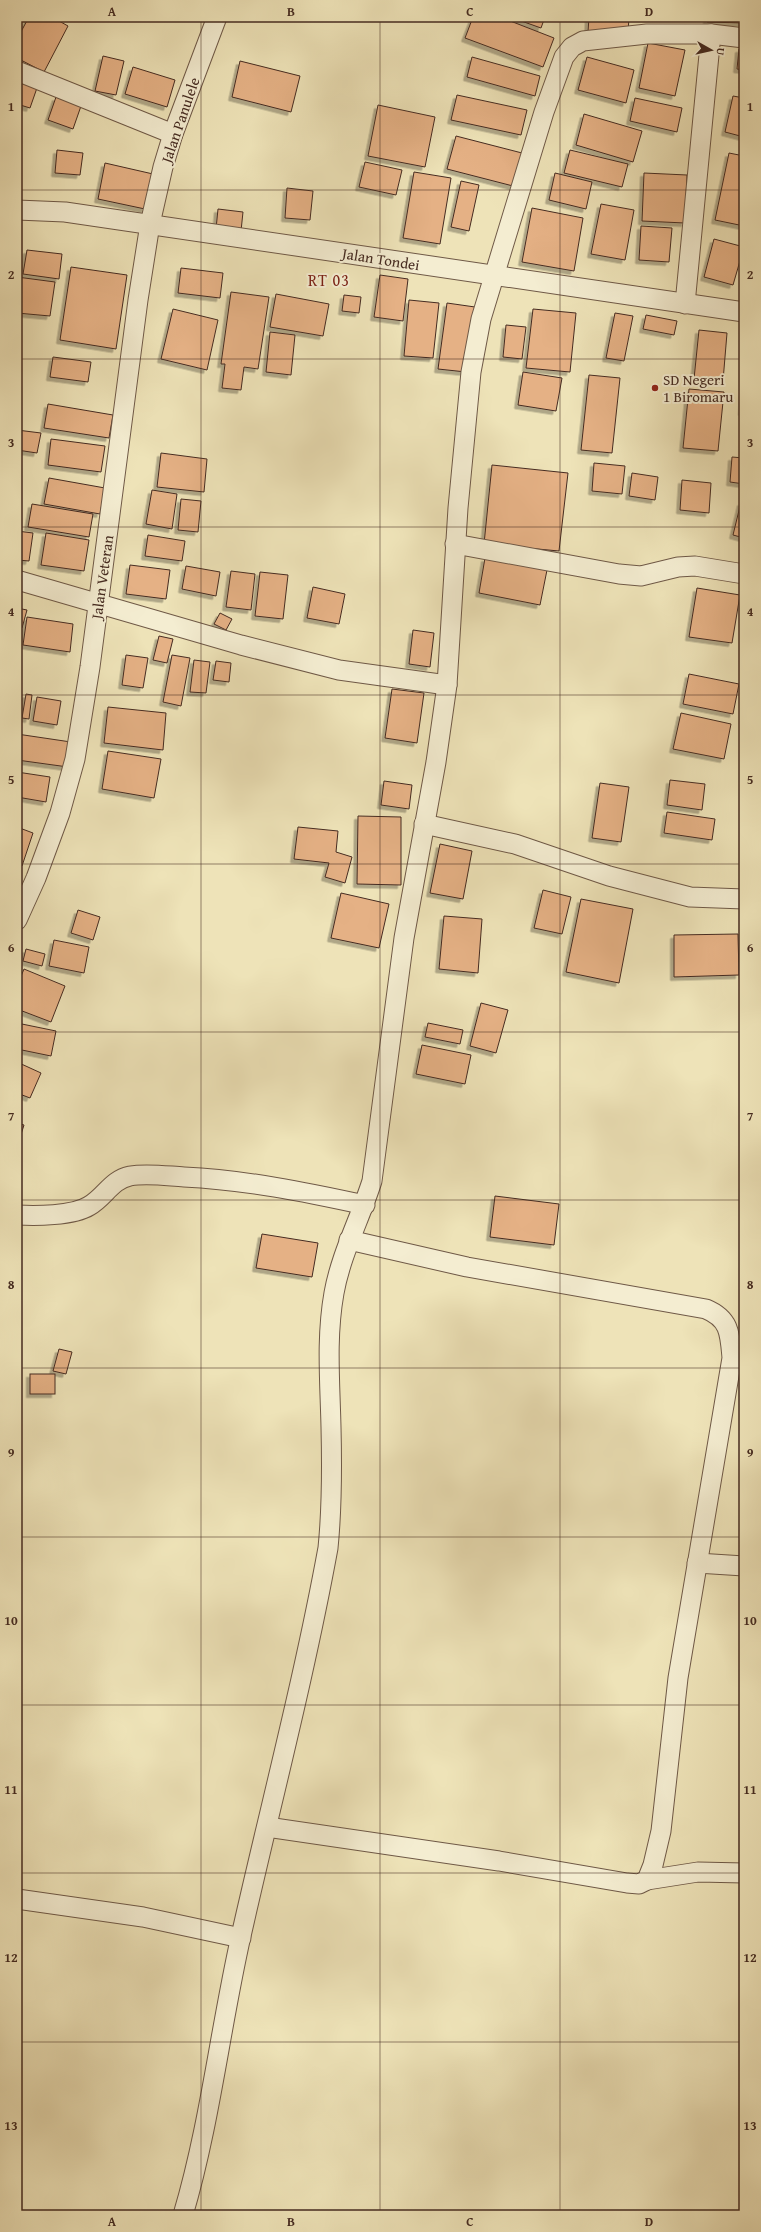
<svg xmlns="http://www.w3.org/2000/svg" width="761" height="2232" font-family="'Gentium Book Plus',serif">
<defs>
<filter id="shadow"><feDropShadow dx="-3.5" dy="3.5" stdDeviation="0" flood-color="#0004"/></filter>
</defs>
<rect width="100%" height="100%" fill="#eee3b8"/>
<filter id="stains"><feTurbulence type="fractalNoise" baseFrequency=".005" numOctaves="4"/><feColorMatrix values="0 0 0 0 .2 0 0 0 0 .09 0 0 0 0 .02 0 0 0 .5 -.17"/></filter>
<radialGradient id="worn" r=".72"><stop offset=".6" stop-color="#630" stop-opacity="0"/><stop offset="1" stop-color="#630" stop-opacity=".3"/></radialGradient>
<g fill="#e5b185" stroke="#452b21" filter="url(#shadow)">
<polygon points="17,17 23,18 17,28"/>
<polygon points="29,17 52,17 68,26 44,72 17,58 17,39"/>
<polygon points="473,17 500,17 554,38 543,67 465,38"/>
<polygon points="510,17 545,17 541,28"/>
<polygon points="589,17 629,17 628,33 588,32"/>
<polygon points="707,17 744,17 744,23 707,22"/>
<polygon points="648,43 685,50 675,96 639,88"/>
<polygon points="739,49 744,49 744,70 737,69"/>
<polygon points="103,56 124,61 116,95 95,91"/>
<polygon points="472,57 540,76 535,96 467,77"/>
<polygon points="587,57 634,70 626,103 578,90"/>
<polygon points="240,61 300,76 291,112 232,97"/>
<polygon points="133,67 175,80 167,107 125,94"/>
<polygon points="17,78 38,85 30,108 17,104"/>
<polygon points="457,95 527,110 521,135 451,120"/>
<polygon points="733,96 744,98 744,137 725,132"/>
<polygon points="56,97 81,106 73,129 48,120"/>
<polygon points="635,98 682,108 677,132 630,121"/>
<polygon points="378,105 435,117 425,167 368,156"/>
<polygon points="584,114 642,131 633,162 576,145"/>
<polygon points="456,136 522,153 513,186 447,169"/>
<polygon points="57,150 83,153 80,175 55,173"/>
<polygon points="570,150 628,164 622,187 564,173"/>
<polygon points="729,153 744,156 744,226 715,220"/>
<polygon points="365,162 402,170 396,195 359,187"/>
<polygon points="105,163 153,174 145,209 98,199"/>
<polygon points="414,172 451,178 440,244 403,238"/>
<polygon points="555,173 592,182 586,209 549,200"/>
<polygon points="644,173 687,175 685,223 642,221"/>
<polygon points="461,181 479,185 469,231 451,227"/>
<polygon points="287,188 313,191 310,220 285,218"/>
<polygon points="601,204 634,210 625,260 591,254"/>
<polygon points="532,208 583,218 574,271 522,262"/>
<polygon points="218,209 243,212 241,231 216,229"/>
<polygon points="641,226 672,228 669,262 639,260"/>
<polygon points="714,239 744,247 733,285 704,277"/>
<polygon points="27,250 62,254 59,279 23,274"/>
<polygon points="71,267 127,275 116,349 60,340"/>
<polygon points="181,268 223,273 220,298 178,293"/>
<polygon points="380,275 408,279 403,321 374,317"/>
<polygon points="17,277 55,282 50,316 17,313"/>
<polygon points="231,292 269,297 258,369 244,367 241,390 222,388 225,364 221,364"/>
<polygon points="276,294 329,304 323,336 270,327"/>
<polygon points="344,295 361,297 359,313 342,311"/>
<polygon points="409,300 439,303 433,358 404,356"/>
<polygon points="447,303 475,307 466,372 438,369"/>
<polygon points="173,309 218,320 207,370 161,359"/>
<polygon points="533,309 576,313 570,372 526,368"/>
<polygon points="615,313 633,316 624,361 606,358"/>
<polygon points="646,315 677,321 674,335 643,329"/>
<polygon points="506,325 526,327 522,359 503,357"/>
<polygon points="699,330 727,333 723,381 694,379"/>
<polygon points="270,332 295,335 291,375 266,372"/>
<polygon points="53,357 91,362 88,382 50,377"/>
<polygon points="523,372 562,378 556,411 518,405"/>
<polygon points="589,375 620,378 612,453 581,450"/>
<polygon points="689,389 724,392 718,451 683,448"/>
<polygon points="743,392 744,392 744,412 742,412"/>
<polygon points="48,404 113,415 109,438 44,428"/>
<polygon points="17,430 41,433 37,453 17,450"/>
<polygon points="51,439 105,446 101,472 48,465"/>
<polygon points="161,453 207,459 204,492 157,487"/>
<polygon points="732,457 744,458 744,484 730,482"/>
<polygon points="594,463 625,466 622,494 592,491"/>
<polygon points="492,465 568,473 559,551 484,544"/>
<polygon points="632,473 658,477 655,500 629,496"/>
<polygon points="49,478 105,488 100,514 44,504"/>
<polygon points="682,480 711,483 709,513 680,510"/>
<polygon points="152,490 177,494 172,529 146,524"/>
<polygon points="181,499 201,501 198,532 178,530"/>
<polygon points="741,502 744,503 744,538 733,535"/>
<polygon points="32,504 93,514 89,537 28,527"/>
<polygon points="17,531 33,533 29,561 17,560"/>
<polygon points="46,533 89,540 84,571 41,565"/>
<polygon points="148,535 185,541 182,561 145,556"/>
<polygon points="485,558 547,570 540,605 479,593"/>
<polygon points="130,565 170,570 166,599 126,594"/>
<polygon points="186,566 220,572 216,596 182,589"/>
<polygon points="231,571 255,574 251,610 226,607"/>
<polygon points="260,572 288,575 283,619 255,616"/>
<polygon points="313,587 345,594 339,624 307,618"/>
<polygon points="697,588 740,595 732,643 689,637"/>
<polygon points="17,608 27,610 22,628 17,627"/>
<polygon points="220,613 232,619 226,630 214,624"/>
<polygon points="27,617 73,624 70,652 23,645"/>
<polygon points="413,630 434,633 430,667 409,664"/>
<polygon points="159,636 173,639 167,663 153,660"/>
<polygon points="126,655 148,658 143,688 122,685"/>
<polygon points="172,655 190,658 181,706 163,702"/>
<polygon points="194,660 210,662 206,693 190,692"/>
<polygon points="216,661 231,663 229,682 213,680"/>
<polygon points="689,674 739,684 733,714 683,704"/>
<polygon points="392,689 424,693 417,743 385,738"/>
<polygon points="26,694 32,695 29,719 22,718"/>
<polygon points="17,696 21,696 17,715"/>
<polygon points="37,697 61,701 57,725 33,721"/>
<polygon points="108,707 166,713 163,750 104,743"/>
<polygon points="681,713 731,724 724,759 673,749"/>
<polygon points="17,734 71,742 68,767 17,760"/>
<polygon points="108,751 161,759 154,798 102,789"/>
<polygon points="17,772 50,777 46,802 17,797"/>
<polygon points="670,780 705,784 702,810 667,805"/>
<polygon points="384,781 412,785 409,809 381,805"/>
<polygon points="600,783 629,787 621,842 592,838"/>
<polygon points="667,812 715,819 712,840 664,833"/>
<polygon points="358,816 401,817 401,885 357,884"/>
<polygon points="17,827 33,833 22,866 17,864"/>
<polygon points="298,827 338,831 336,852 352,857 345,883 325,877 329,863 294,859"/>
<polygon points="440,844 472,851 463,899 430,893"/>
<polygon points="543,890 571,897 562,934 534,928"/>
<polygon points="341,893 389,904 379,948 331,938"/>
<polygon points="581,899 633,909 619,983 566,972"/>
<polygon points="78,910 100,917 93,940 71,933"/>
<polygon points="444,916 482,919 478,973 439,969"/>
<polygon points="738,934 739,975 674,977 674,935"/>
<polygon points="54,940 89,947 84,973 49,966"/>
<polygon points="26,949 45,954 42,966 23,961"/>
<polygon points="24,969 65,986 51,1022 17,1009 17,986"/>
<polygon points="481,1003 508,1010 496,1053 470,1046"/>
<polygon points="17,1023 56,1031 51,1056 17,1049"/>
<polygon points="428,1023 463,1030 460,1044 425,1037"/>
<polygon points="422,1045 471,1055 465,1084 416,1074"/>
<polygon points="17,1062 41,1073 30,1098 17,1093"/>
<polygon points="17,1123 24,1125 17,1147"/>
<polygon points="495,1196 559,1204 554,1245 490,1237"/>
<polygon points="262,1234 318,1243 312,1277 256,1268"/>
<polygon points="59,1349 72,1352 66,1374 53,1371"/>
<rect x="30" y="1374" width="25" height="20"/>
</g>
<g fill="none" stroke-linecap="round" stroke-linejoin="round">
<g stroke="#6f5947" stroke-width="21">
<g id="minor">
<polyline points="17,71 173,134"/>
<polyline points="17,210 65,212 744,312"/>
<polyline points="685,304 711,34"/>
<polyline points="455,544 619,574 641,576 678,567 695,566 744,574"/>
<polyline points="17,580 241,645 339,670 447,685"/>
<polyline points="424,824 515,844 609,876 690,897 744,899"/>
<polyline points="17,920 36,878 60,813 75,759 90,667 138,300 150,224 163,167 173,134 217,17"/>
<path d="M17 1215C35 1216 73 1216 89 1206 105 1197 111 1180 130 1176 147 1173 167 1176 184 1177 246 1180 305 1192 365 1205"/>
<polyline points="697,1563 744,1566"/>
<path d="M267 1827 499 1861 627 1883 639 1884 647 1880 653 1865 661 1831 678 1678 732 1358C730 1334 730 1319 706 1309L467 1267 349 1240"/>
<polyline points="647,1880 698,1872 744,1873"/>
<polyline points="17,1899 143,1917 241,1938"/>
<path d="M183 2215C210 2124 220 2029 241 1936 270 1807 304 1679 328 1548 332 1508 332 1467 331 1427 330 1382 326 1338 334 1293 341 1254 360 1219 372 1181L404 938 436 762 447 685 458 508 471 372 481 319 544 112 564 57 572 47 583 41 647 34H711L744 38"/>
</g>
</g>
<use href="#minor" stroke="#f4edd1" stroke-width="19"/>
</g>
<path fill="none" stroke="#452b21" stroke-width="1" stroke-opacity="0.55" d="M201 17V2215M380 17V2215M560 17V2215M17 190H744M17 359H744M17 527H744M17 695H744M17 864H744M17 1032H744M17 1200H744M17 1368H744M17 1537H744M17 1705H744M17 1873H744M17 2042H744"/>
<circle fill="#8f2418" stroke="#f4edd1" stroke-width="1.5" cx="655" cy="388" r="4"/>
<g text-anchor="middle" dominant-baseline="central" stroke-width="4" stroke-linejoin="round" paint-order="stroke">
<g font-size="15" fill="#452b21" stroke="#f4edd1">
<text transform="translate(180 120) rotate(-71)">Jalan Panulele</text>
<text transform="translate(381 259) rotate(9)">Jalan Tondei</text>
<text transform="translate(102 577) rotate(-82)">Jalan Veteran</text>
</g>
<g font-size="15" fill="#452b21" stroke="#f4edd1" text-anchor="start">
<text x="663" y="379">SD Negeri<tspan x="663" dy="17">1 Biromaru</tspan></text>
</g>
<g font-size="16" letter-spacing="1" fill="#7a1f14" stroke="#f4edd1">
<text x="329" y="280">RT 03</text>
</g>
</g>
<rect width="761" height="2232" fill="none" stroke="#eee3b8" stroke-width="44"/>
<g transform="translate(711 50) rotate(98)" stroke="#f4edd1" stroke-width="3" paint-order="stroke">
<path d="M0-3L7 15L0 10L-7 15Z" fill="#452b21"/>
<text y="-6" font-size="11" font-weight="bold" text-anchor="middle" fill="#452b21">U</text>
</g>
<rect x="22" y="22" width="717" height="2188" fill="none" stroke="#452b21" stroke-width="1.5"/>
<g font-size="13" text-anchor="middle" font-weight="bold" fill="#452b21">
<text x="112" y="16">A</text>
<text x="291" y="16">B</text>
<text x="470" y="16">C</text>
<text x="649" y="16">D</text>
<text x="11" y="111">1</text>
<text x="750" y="111">1</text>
<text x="11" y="279">2</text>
<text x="750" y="279">2</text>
<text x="11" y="447">3</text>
<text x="750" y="447">3</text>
<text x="11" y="616">4</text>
<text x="750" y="616">4</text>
<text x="11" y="784">5</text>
<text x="750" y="784">5</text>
<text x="11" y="952">6</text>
<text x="750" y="952">6</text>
<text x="11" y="1121">7</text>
<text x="750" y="1121">7</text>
<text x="11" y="1289">8</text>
<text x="750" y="1289">8</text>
<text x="11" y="1457">9</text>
<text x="750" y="1457">9</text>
<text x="11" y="1625">10</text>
<text x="750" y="1625">10</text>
<text x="11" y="1794">11</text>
<text x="750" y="1794">11</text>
<text x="11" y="1962">12</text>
<text x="750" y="1962">12</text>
<text x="11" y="2130">13</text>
<text x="750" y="2130">13</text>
<text x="112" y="2226">A</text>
<text x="291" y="2226">B</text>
<text x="470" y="2226">C</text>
<text x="649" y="2226">D</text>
</g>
<rect width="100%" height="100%" filter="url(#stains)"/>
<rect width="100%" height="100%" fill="url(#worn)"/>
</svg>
